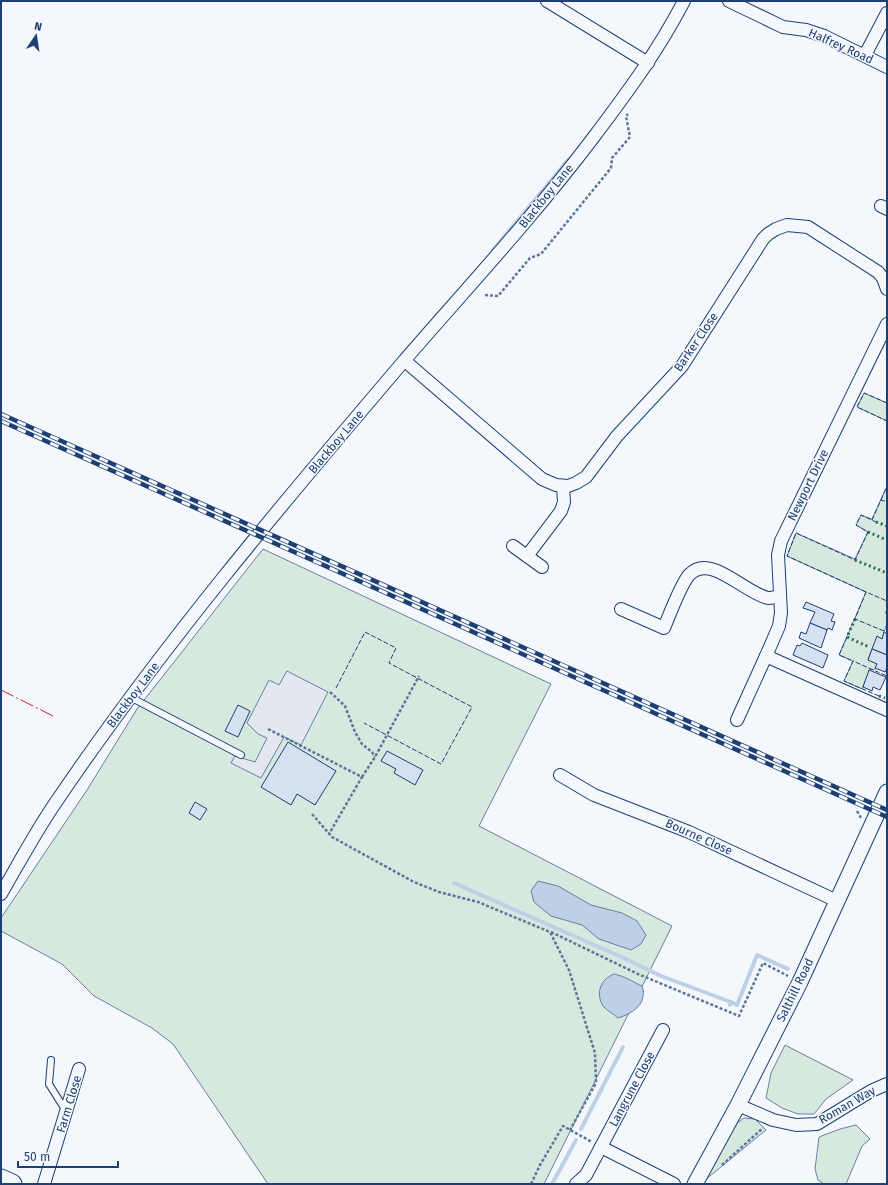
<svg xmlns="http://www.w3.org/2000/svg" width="888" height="1185" font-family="'Fira Sans',sans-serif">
<rect width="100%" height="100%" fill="#f4f7fb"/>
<g fill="#d7e8df" stroke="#687fa3">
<polygon points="864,393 887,403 887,421 857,407"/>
<polygon points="887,486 887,610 885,613 887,614 887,623 882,639 877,637 868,659 877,664 874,670 870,669 862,689 844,681 853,661 839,655 866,592 787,556 796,533 855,559 868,532 856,525 861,515 872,519"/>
<polygon points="263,549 551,684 479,826 672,926 544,1184 268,1184 173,1044 152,1028 94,996 62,964 1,931 1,918 87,790 137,709"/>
<polygon points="785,1045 853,1080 826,1099 814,1114 798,1114 782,1108 766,1098 771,1073"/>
<polygon points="744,1118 755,1119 766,1130 705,1180 736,1124"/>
<polygon points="856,1125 870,1139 862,1146 846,1184 824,1184 818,1180 815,1169 819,1137 840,1129"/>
</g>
<polygon fill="#e3e8f0" stroke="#687fa3" points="287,671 328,692 301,745 284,737 261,778 231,763 235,756 255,762 267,738 258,734 247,723 269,680 279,685"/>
<g fill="#bed0e5" stroke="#687fa3">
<polygon points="538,881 558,886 591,905 622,913 637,921 646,935 641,944 631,950 599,939 582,925 551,916 534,902 531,891"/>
<path d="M614 974C627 977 631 981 642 986 643 989 644 993 643 996 642 1008 628 1015 618 1018 614 1014 607 1011 603 1006 595 993 601 979 614 974Z"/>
</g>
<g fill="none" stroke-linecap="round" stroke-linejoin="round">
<g stroke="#bed0e5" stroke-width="4">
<polyline points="493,250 569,159"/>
<polyline points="454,883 626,959 661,976 731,1002 730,1005"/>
<polyline points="731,1002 737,1005 757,955 788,969"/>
<polyline points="581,1129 623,1047"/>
<polyline points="552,1184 576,1140"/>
</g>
</g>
<g fill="#d5e0f0" stroke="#1d3f73">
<polygon points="806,602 834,614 831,621 835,622 832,630 828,628 827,630 810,623 815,612 803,608"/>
<polygon points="810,623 827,630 821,648 799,638 801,632 806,634"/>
<polygon points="884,632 887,634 887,655 872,649 877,636 882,639"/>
<polygon points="802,643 828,655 823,668 793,655 797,645 800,646"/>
<polygon points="872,649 887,655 887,668 885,672 875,668 877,664 868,660"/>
<polygon points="869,670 886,677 880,690 873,687 872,691 863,687"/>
<polygon points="238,705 250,711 238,737 225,731"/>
<polygon points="288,742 336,771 315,805 297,794 291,805 261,787"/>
<polygon points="387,751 423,770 415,785 394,773 396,769 381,761"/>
<polygon points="195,802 207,809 200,820 189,813"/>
</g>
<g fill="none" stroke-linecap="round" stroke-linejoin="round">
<g stroke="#1d3f73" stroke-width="8">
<g id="service">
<polyline points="130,697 241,755"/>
<polyline points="51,1060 49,1084 66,1111"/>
</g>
</g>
<g stroke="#1d3f73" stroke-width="14">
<g id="minor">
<polyline points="547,1 648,63"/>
<polyline points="729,1 783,27 806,30 824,36 887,67"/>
<polyline points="865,55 887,13"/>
<polyline points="881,206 887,209"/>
<polyline points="887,324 781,541 778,555 781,613 779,626 766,656 887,710"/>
<polyline points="405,361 542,479 556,485 568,486 576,483 586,477 617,436 682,366 763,239 768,234 776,229 787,225 808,227 878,272 883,278 887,289"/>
<polyline points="513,546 542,567"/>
<polyline points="527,556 561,511 564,502 563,486"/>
<path d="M621 609 664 628C669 616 681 584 689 575 710 552 744 593 768 598 771 598 776 597 780 596"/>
<polyline points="737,720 766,656"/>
<polyline points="560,775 594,795 689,832 837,901"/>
<path d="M1 894C19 863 36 831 56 802 161 647 282 504 403 362 467 288 534 216 593 138 627 93 658 51 684 1"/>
<polyline points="738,1105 773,1120 796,1125 817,1124 871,1091 887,1084"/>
<polyline points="601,1147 674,1184"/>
<polyline points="44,1184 79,1069"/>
<polyline points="576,1184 586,1175 663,1030"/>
</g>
</g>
<g stroke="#1d3f73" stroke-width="17">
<polyline id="tertiary" points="695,1184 738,1105 800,982 887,792"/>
</g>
<g stroke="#1d3f73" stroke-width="21">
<polyline id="primary" points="1,1179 12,1184"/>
</g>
<g stroke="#5e769c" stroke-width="2.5" stroke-dasharray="3 2" stroke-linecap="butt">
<polyline points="485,295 498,296 530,258 541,254 611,168 612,158 630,137 626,116 628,114"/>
<polyline points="330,692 345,706 355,732 362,744 372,752 375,757"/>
<polyline points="268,729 362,777 329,834"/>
<polyline points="362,777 375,757 419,676"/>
<polyline points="857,811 861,818"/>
<polyline points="312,814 332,837 414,882 439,892 478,902 550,932 569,970 595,1053 596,1083 570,1130"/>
<polyline points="551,932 638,974 739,1016 763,963 788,976"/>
<polyline points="722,1165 763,1128"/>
<polyline points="531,1184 540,1165 563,1126 592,1142"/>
</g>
<use href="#service" stroke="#f4f7fb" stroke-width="6"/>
<use href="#minor" stroke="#f4f7fb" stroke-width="12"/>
<use href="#tertiary" stroke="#f4f7fb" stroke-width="15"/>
<use href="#primary" stroke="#f4f7fb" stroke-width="19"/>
<g stroke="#1d3f73" stroke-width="4.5">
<g id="rail">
<polyline points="1,414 887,810"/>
<polyline points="1,421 887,817"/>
</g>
</g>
<use href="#rail" stroke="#f4f7fb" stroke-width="3" stroke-dasharray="9" stroke-linecap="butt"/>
<g stroke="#2c6c60" stroke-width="3" stroke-dasharray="2 3" stroke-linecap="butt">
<polyline points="876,522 887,526"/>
<polyline points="868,532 887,540"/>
<polyline points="855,560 887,573"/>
<polyline points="855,619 847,637 869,647"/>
<polyline points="879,696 885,698"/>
</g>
<g stroke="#1d3f73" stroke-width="1" stroke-dasharray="5 2" stroke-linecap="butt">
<polyline points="887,403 864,393 857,407 887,421"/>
<polyline points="881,500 887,486"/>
<polyline points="872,520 881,500 887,502"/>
<polyline points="866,592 787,556 796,533 855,560 868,532 856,525 861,515 876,522"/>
<polyline points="884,631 855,619 866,592 887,601"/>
<polyline points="847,637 839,655 853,661"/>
<polyline points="336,688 365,632 396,648 389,663 472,707 441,764 364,723"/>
<polyline points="879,696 844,681 853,661 887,676"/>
</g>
<polyline stroke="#c62828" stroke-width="1" stroke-dasharray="14 3 2 3" stroke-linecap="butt" points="1,690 53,716"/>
</g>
<g text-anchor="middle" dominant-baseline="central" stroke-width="3" stroke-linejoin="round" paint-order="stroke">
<g font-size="12" fill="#1d3f73" stroke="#f4f7fb">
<text transform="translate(841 46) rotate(24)">Halfrey Road</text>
<text transform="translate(546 196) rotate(-51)">Blackboy Lane</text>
<text transform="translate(696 342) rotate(-56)">Barker Close</text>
<text transform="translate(336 442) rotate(-50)">Blackboy Lane</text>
<text transform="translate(808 485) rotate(-64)">Newport Drive</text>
<text transform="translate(133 695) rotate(-53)">Blackboy Lane</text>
<text transform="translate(699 837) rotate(24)">Bourne Close</text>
<text transform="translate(795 990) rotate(-64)">Salthill Road</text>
<text transform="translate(632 1089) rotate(-62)">Langrune Close</text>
<text transform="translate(69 1104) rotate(-73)">Farm Close</text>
<text transform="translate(847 1105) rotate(-30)">Roman Way</text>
</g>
</g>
<rect width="888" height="1185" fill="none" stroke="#1d3f73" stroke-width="4"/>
<g transform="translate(36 36) rotate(13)" stroke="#f4f7fb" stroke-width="3" paint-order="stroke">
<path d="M0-3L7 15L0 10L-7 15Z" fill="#1d3f73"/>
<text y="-6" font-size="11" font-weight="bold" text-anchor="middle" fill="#1d3f73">N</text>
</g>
<path d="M18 1161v6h100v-6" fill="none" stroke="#1d3f73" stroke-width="2"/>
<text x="24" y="1161" font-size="12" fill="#1d3f73" stroke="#f4f7fb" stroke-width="3" paint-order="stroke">50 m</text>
</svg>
